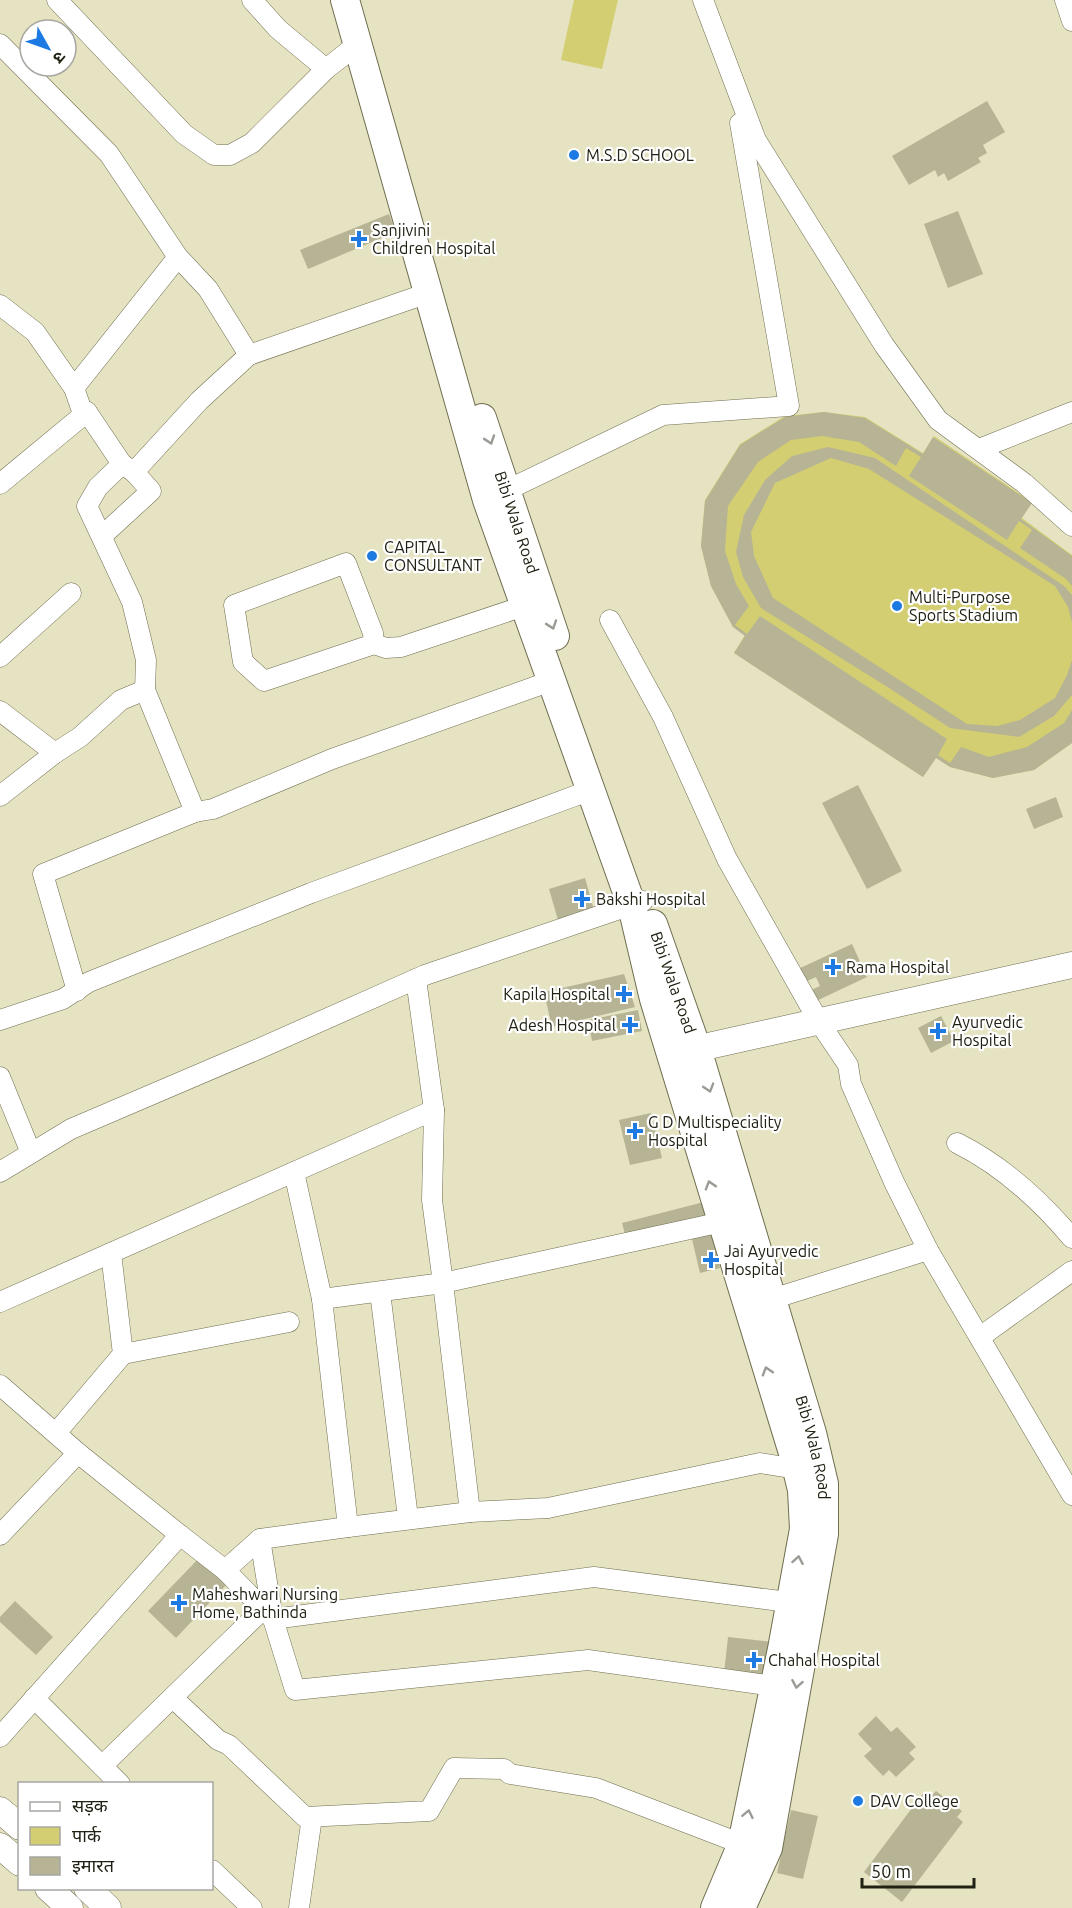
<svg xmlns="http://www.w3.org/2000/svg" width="1072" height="1908" font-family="Ubuntu,'Noto Sans Devanagari',sans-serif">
<rect width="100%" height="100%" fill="#e5e3c2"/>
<g fill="#d4ce72">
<polygon points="574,0 618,0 602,69 561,60"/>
<polygon points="824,412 865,417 923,453 934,436 1032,502 1022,518 1072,555 1072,743 1034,770 993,778 950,767 936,758 923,777 734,653 745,635 733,627 711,586 701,546 705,500 740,444 785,416"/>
</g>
<g fill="#b6b494">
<polygon points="987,101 1005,132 983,145 987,153 978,158 981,162 948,181 944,173 938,177 935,170 909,185 892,156"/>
<polygon points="958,211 983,274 948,288 924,224"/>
<polygon points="389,214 396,232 308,269 300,250"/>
<polygon points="824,412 865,418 923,454 933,437 1032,503 1021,519 1072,556 1072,586 1066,579 1020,548 1032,530 1019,521 1007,540 909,476 921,457 906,448 896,466 859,442 822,436 791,440 758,462 728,506 725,551 736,584 749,606 735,625 747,634 760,616 947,739 938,755 950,763 961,747 989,757 1027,747 1064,723 1072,710 1072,743 1034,770 993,778 950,767 936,758 923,777 734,653 745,636 733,627 711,586 701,546 705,501 740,445 785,417"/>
<polygon points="828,447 875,458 1064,586 1072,595 1072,622 1068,607 1055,586 869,469 831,458 775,483 751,532 754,556 773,598 967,724 997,726 1020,720 1055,698 1067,675 1072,660 1072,695 1054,716 1019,737 950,728 889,688 761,608 743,577 736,552 744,515 765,480 792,456"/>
<polygon points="858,785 902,871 867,889 822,803"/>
<polygon points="1056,797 1063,817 1034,829 1026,809"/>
<polygon points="585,878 594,910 558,920 549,889"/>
<polygon points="852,944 867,977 812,1003 807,992 820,986 816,977 803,983 796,970"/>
<polygon points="624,974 635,1007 552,1027 544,992"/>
<polygon points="638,1010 642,1031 592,1041 588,1020"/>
<polygon points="941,1016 954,1041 931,1053 918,1028"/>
<polygon points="651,1113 662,1158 630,1165 619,1120"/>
<polygon points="704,1202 708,1217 626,1238 622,1223"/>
<polygon points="712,1234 720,1268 700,1273 692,1239"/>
<polygon points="202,1555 229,1582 176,1638 148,1611"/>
<polygon points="15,1601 53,1637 36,1655 0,1622 0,1617"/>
<polygon points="728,1637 772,1642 768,1678 724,1674"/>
<polygon points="876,1716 891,1732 897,1727 916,1747 909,1753 915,1759 896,1777 889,1770 883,1776 864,1756 872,1749 858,1734"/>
<polygon points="936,1791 962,1811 957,1817 963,1822 902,1902 864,1872 924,1792 930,1797"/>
<polygon points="791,1810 818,1816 803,1879 777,1873"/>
</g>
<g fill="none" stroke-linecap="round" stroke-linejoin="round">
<g stroke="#706e50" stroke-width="21">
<g id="minor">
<polyline points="57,0 184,134 214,155 230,155 252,143 326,69 278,29 252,0"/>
<polyline points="703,0 756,140 884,345 938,420 1024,483 1072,526"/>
<polyline points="1065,0 1072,21"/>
<polyline points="0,44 109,154 178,257 208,289 249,355"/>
<polyline points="326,69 358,44"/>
<polyline points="0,305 35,332 74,388 81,408 87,412 122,464 134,472 199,401 249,355 428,293"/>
<polyline points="74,388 178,257"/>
<polyline points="979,449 1072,412"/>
<polyline points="122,464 98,487 87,506 132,602 146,660 145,690"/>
<polyline points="0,484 87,412"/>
<polyline points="497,495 663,415 789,406 740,123"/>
<polyline points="102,536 151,491 134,472"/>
<polyline points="610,620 663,717 727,859 819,1022 848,1065 851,1084 894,1182 928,1250 1072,1495"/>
<polyline points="374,644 264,681 243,662 234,605 346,563 373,633 374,644 386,648 401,647 524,606"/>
<polyline points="0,657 71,593"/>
<polyline points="0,711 55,753 0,796"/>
<polyline points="55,753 80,737 121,700 145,690 195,812"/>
<polyline points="416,979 434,1110"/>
<polyline points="77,991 43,874 195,812 213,809 332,759 551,681"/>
<polyline points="0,1020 63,999 89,982 311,893 591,790"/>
<polyline points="0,1077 31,1153"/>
<path d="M957 1143C1001 1165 1040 1200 1072 1238"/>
<polyline points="0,1172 71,1129 256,1050 425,975 643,901"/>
<polyline points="294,1172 322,1299"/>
<polyline points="380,1292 408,1518"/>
<polyline points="772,1299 928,1250"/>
<polyline points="0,1302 434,1110 432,1200 443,1283 322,1299 348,1527 260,1539 225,1570 180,1535"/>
<polyline points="980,1337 1072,1271"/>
<polyline points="123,1354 289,1322"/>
<polyline points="0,1385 78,1453 180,1535 0,1737"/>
<polyline points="56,1433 123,1354 111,1253"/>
<polyline points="470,1512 443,1283 722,1222"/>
<polyline points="348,1527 470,1512 548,1508 760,1463 797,1469"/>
<polyline points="0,1535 78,1453"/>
<polyline points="260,1539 273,1619 295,1690 588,1660 774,1686"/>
<polyline points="225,1570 273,1619 594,1577 803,1604"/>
<polyline points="34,1698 120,1784"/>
<polyline points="173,1698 218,1740 229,1745 305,1817 429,1811 454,1768 504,1769 510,1774 596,1788 742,1844"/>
<polyline points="102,1766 262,1610"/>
<polyline points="212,1870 252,1908"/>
<polyline points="299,1908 312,1817"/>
</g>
</g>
<g stroke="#706e50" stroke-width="27">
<g id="major">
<polyline points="677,1053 1072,965"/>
<polyline points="0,1810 20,1827"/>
<polyline points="0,1846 20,1863"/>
<polyline points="48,1888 70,1908"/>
<polyline points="87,1888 108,1908"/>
</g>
</g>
<g stroke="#706e50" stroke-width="30">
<g id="highway">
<polyline points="345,0 487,500 632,906 654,999 793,1453 802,1490 804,1529 782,1649 742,1844 715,1908"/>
<path id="s1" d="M482 418 555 636"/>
<path id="s2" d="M653 924 697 1049 812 1433 824 1484V1534L768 1848 741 1908"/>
</g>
</g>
<use href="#minor" stroke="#fff" stroke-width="20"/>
<use href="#major" stroke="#fff" stroke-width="26"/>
<use href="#highway" stroke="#fff" stroke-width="28"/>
</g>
<defs><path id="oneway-chevron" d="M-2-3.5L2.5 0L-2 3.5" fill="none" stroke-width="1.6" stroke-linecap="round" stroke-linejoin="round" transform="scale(1.5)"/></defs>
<g stroke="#9b9b95">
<use href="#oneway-chevron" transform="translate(490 440) rotate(71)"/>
<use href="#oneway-chevron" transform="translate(552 625) rotate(71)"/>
<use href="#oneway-chevron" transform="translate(709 1088) rotate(73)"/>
<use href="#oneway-chevron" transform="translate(710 1185) rotate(-107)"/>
<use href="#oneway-chevron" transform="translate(767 1371) rotate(-107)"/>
<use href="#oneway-chevron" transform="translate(798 1560) rotate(-80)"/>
<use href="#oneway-chevron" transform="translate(797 1684) rotate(100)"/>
<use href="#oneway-chevron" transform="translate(748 1814) rotate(-78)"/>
</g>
<g fill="#1d7ae3" stroke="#fff" stroke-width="2">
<circle cx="574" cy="155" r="6"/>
<path d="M356 230h6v6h6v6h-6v6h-6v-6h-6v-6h6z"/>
<circle cx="372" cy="556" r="6"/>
<circle cx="897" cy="606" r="6"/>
<path d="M579 890h6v6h6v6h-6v6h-6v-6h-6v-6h6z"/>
<path d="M830 958h6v6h6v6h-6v6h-6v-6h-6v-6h6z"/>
<path d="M621 985h6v6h6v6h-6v6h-6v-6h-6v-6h6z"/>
<path d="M627 1016h6v6h6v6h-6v6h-6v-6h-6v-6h6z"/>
<path d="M935 1022h6v6h6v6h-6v6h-6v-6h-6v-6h6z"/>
<path d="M632 1122h6v6h6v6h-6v6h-6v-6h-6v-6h6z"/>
<path d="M708 1251h6v6h6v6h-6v6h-6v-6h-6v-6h6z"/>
<path d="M176 1594h6v6h6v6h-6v6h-6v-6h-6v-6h6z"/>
<path d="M751 1651h6v6h6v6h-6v6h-6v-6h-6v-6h6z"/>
<circle cx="858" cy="1801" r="6"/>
</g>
<g text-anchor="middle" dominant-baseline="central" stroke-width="4.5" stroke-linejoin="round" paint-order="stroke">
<g font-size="16" fill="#202013" stroke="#fff" text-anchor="start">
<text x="586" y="155">M.S.D SCHOOL</text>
<text x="372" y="230">Sanjivini<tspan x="372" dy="18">Children Hospital</tspan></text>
<text x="384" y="547">CAPITAL<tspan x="384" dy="18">CONSULTANT</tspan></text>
<text x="909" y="597">Multi-Purpose<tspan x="909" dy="18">Sports Stadium</tspan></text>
<text x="596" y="899">Bakshi Hospital</text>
<text x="846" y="967">Rama Hospital</text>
<text x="610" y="994" text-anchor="end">Kapila Hospital</text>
<text x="952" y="1022">Ayurvedic<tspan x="952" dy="18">Hospital</tspan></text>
<text x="616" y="1025" text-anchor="end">Adesh Hospital</text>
<text x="648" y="1122">G D Multispeciality<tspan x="648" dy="18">Hospital</tspan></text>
<text x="724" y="1251">Jai Ayurvedic<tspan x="724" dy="18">Hospital</tspan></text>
<text x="192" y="1594">Maheshwari Nursing<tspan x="192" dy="18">Home, Bathinda</tspan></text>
<text x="768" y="1660">Chahal Hospital</text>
<text x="870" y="1801">DAV College</text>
</g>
<g font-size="16" fill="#202013" stroke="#fff">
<text stroke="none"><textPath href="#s1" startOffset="110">Bibi Wala Road</textPath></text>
<text stroke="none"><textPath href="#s2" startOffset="62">Bibi Wala Road</textPath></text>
<text stroke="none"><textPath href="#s2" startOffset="548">Bibi Wala Road</textPath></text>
</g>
</g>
<rect x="18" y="1782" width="195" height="108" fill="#ffffff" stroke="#a6a6a1" stroke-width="1.5"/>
<rect x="30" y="1802" width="30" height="9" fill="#ffffff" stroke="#a6a6a1" stroke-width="1.5"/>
<text x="72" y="1812" font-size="18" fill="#202013">सड़क</text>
<rect x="30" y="1827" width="30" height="18" fill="#d4ce72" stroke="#a6a6a1" stroke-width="1.5"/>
<text x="72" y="1842" font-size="18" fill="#202013">पार्क</text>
<rect x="30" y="1857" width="30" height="18" fill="#b6b494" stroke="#a6a6a1" stroke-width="1.5"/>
<text x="72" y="1872" font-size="18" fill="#202013">इमारत</text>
<g transform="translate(48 48) rotate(130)"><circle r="28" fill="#ffffff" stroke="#a6a6a1" stroke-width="1.5"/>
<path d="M0-4.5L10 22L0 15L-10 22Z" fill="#1d7ae3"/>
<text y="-9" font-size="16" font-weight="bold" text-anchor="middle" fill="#202013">उ</text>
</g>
<path d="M862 1878v9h112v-9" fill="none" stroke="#202013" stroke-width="3"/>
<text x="871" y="1878" font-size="18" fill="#202013" stroke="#ffffff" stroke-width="4.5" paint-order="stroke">50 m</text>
</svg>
